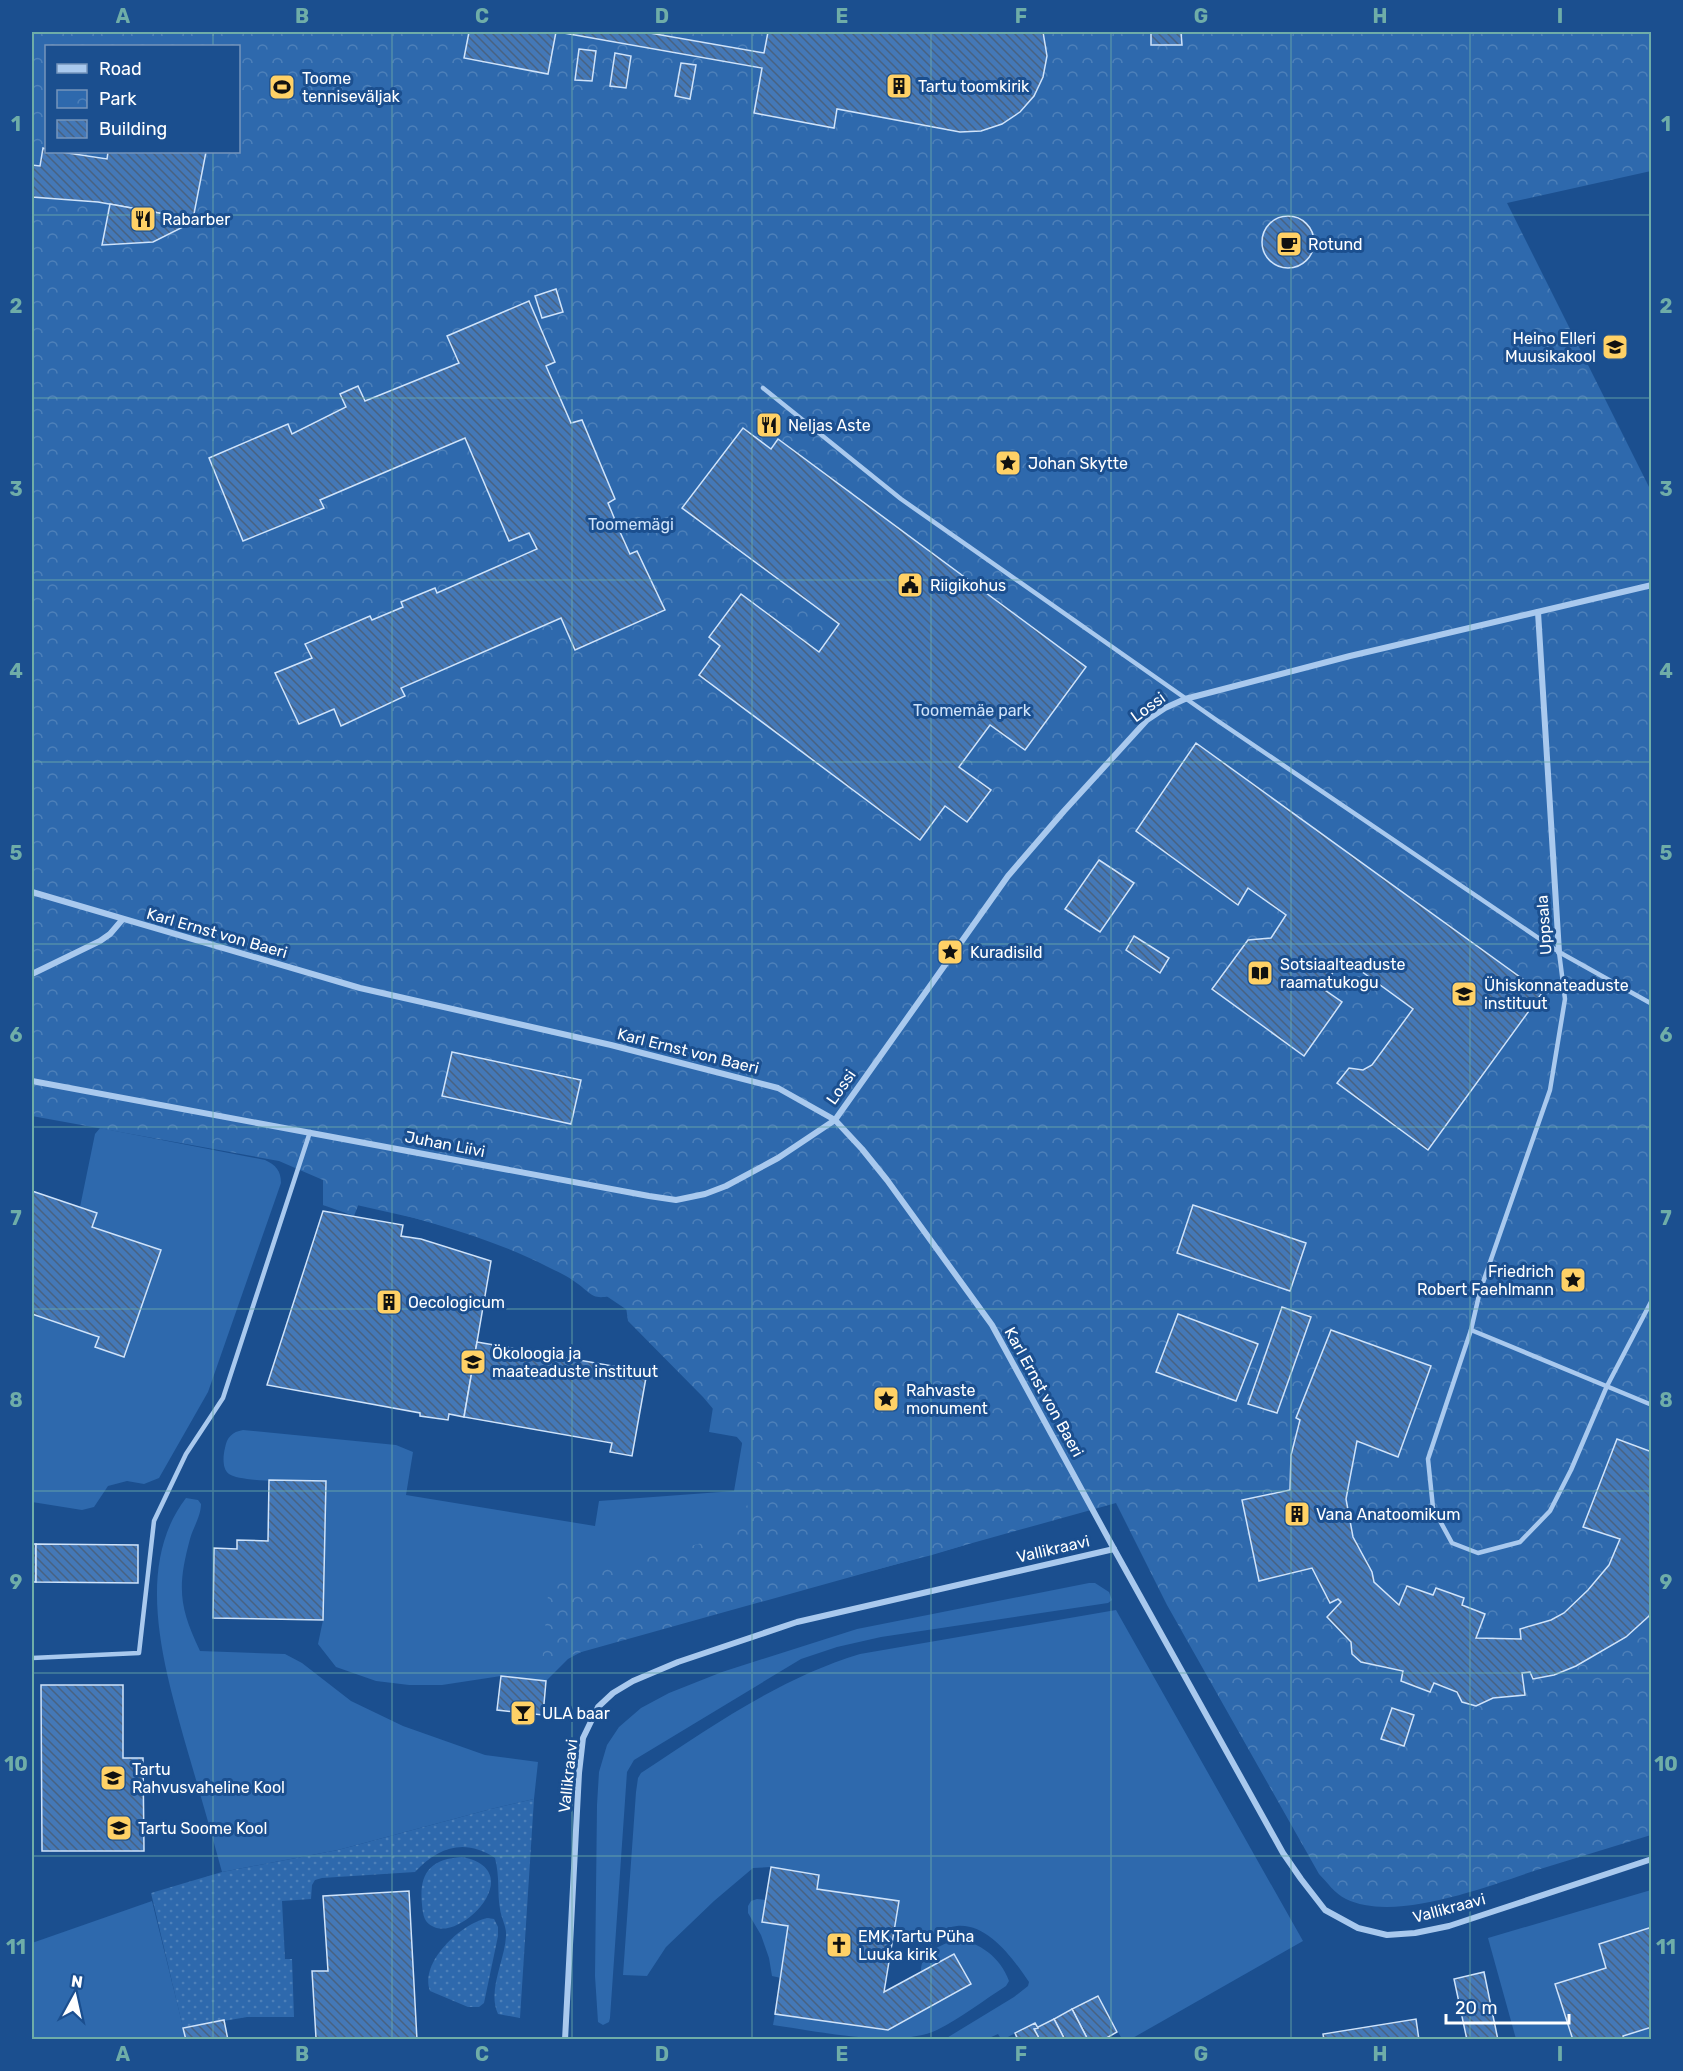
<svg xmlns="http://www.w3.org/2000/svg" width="1683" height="2071" font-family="Rubik,sans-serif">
<defs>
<pattern id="park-crowns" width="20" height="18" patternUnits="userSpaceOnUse" patternTransform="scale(1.5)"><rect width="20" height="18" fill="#2e69ad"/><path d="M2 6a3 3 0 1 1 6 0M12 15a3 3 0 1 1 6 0" fill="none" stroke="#4d80b9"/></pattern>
<pattern id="garden-dots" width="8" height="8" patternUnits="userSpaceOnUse" patternTransform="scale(1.5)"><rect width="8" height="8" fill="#2e69ad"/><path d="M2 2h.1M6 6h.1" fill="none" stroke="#4d80b9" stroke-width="1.8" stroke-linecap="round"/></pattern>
<pattern id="building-back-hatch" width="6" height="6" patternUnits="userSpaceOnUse" patternTransform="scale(1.5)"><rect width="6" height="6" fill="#4478b7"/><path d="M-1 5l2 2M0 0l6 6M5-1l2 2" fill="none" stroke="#486282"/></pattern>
</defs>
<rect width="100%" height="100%" fill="#1b4f8f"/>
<g fill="#2e69ad">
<path d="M100 1128 265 1160C276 1165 281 1171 281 1183L208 1392 159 1478 144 1484 127 1481 108 1486 94 1507 82 1510 32 1502V1314L99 1337 96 1347 124 1357 161 1250 92 1227 96 1213 80 1207 95 1134Z"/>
<path d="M330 1199 544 1200 972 1543 932 1555 600 1642 568 1659 546 1681 501 1676 442 1685H409L376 1681 336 1667 318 1644 323 1620 326 1481C307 1481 241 1483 229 1474 222 1469 223 1456 225 1448 227 1437 232 1432 243 1430L396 1445 413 1452 406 1495 595 1526 599 1501 734 1491 743 1438 709 1432 714 1401 636 1316 541 1252 414 1218Z"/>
<path d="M186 1498 198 1500 201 1504C201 1516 193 1528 190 1539 177 1587 179 1607 200 1651L285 1654 302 1663 351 1701 403 1726 485 1755 538 1762 534 1799 491 1809 338 1850 222 1872C211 1831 199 1790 187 1749 166 1673 132 1568 186 1498Z"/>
<polygon points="1089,1583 1095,1583 1109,1592 1112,1600 1108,1603 881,1637 837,1647 801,1659 634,1760 627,1772 610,2018 609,2022 603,2025 598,2022 595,1976 597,1805 599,1772 607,1745 619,1727 641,1708 669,1693 722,1672 857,1629"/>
<path d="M1116 1610 1303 1941 1131 2039H1122L1098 1996 1038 2028 1035 2023 1004 2039H1001L998 2034 987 2039H945L1014 1997 1028 1986 1029 1982C1014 1960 988 1923 957 1926 944 1927 934 1936 922 1939 914 1941 902 1937 893 1936L899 1901 817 1889 819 1875 771 1867 753 1868 714 1901 666 1947 647 1976 623 1975 636 1792 638 1778 641 1773C709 1728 780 1678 860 1654Z"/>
<polygon points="1651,1890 1651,2039 1516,2039 1488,1938"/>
<polygon points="757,1899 766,1900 762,1922 788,1926 781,1978 772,1976 769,1958 761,1935 748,1913 748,1906 751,1901"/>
<polygon points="152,1901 186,2039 32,2039 32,1943"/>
<path d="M956 1940C979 1941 1001 1958 1009 1981L1006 1986C984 2000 961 2018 937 2030 896 2049 818 2031 773 2025L775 2014 888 2030 970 1984 954 1954 921 1972C920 1953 940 1945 956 1940Z"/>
</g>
<path fill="url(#park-crowns)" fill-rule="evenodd" d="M32 32H1651V171L1507 203 1651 491V1835C1613 1847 1575 1858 1537 1870 1488 1886 1395 1923 1346 1899 1335 1894 1327 1882 1319 1874L1167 1605 1116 1503 542 1663 549 1584 724 1537H733L737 1523 765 1473 748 1450 703 1397 628 1321 624 1293C588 1302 597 1296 571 1279 563 1274 554 1270 546 1266 487 1236 422 1220 359 1203L354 1216 323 1205V1180L279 1161 32 1116ZM46 46H238V152H46Z"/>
<g fill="url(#garden-dots)">
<path d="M534 1799 520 2018 498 2014C487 1991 505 1960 506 1936 507 1927 501 1918 500 1909 497 1891 500 1878 495 1858 465 1838 438 1847 415 1872L322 1878 315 1880 312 1885 311 1899 282 1901 285 1959H292L294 2017H247L183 2028 151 1893 222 1872 338 1850 491 1809Z"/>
<path d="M462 1857C529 1870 463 1940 434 1927 424 1923 423 1915 422 1905 419 1874 429 1859 462 1857Z"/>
<path d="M487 1918 494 1919 498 1927V1936L484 2003 479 2007H468L430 1991C419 1962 461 1924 487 1918Z"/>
</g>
<g fill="url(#building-back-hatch)" stroke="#cfe3fa" stroke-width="1.5">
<polygon points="469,32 556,32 548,74 464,58"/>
<polygon points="558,32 644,32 764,53 768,32 1043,32 1047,56 1043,77 1034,96 1020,112 1002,124 981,131 960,132 837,109 834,128 754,113 762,68"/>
<polygon points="1151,32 1181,32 1182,45 1151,45"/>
<polygon points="579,49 596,51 592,81 575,80"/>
<polygon points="615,53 631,56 626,88 610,86"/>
<polygon points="681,63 696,65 690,99 675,96"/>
<polygon points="43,148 46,149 46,152 61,152 107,159 108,152 206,152 193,219 98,202 32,197 32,165 40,166"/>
<polygon points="110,204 191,219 189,224 153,242 102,245"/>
<circle cx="1288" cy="242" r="26"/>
<polygon points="556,289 563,312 542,318 535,296"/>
<polygon points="529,301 555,362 546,366 571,423 582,420 615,499 608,503 620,532 630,554 637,551 665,610 575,650 561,618 401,688 405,696 341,726 334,709 299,724 275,673 312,658 305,644 370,616 372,620 403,607 401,602 435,588 437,593 537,549 529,533 509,541 465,438 320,500 324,508 243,541 209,458 288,424 292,434 346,407 340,394 358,386 365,401 459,363 447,336"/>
<polygon points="743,428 771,449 778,439 1086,667 1025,750 990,725 959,767 991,790 967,822 945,806 920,840 699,675 720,646 709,637 741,594 819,652 839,624 682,508"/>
<polygon points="1196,743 1542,993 1428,1150 1337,1083 1349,1068 1363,1070 1372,1065 1413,1009 1343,958 1322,988 1342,1002 1304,1056 1212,989 1248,940 1271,938 1286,915 1248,888 1238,905 1136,831"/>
<polygon points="1099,860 1134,883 1100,932 1065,909"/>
<polygon points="1134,936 1169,958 1160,973 1126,950"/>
<polygon points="452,1052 581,1080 571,1124 442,1096"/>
<polygon points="32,1191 97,1213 92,1227 161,1250 124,1357 95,1347 99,1337 32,1314"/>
<polygon points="1193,1205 1306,1243 1290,1291 1177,1253"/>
<polygon points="323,1211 403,1225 401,1236 421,1239 491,1261 464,1417 449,1414 448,1420 420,1416 420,1413 267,1385"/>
<polygon points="1282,1307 1311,1317 1277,1413 1248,1404"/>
<polygon points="1178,1314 1258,1344 1236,1401 1156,1372"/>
<polygon points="1331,1330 1431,1366 1398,1457 1357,1441 1346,1499 1353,1537 1372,1572 1374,1582 1399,1605 1407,1586 1433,1595 1436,1588 1464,1598 1462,1605 1485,1614 1476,1638 1521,1639 1520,1629 1551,1620 1564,1613 1588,1590 1609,1565 1620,1539 1583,1527 1617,1439 1652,1452 1652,1611 1649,1616 1626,1637 1576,1666 1554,1675 1533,1679 1530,1672 1522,1673 1525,1695 1493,1698 1476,1706 1462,1702 1457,1692 1434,1683 1430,1692 1401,1681 1403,1671 1361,1662 1352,1654 1351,1642 1327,1617 1341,1602 1338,1599 1330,1603 1312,1568 1259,1581 1242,1500 1290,1490 1291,1455 1300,1420 1296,1418"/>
<polygon points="477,1342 647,1372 632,1456 610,1452 612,1443 464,1417"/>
<polygon points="269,1480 326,1481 323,1620 213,1618 214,1548 237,1549 237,1540 268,1541"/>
<rect x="32" y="1544" width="4" height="38"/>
<polygon points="36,1544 138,1545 138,1583 36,1582"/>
<polygon points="501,1676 546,1681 543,1715 497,1710"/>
<polygon points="41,1685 123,1685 123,1758 143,1758 144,1851 42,1851"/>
<polygon points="1392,1708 1414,1715 1404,1746 1381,1739"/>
<polygon points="771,1867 819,1875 817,1889 899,1901 884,1992 954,1954 971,1984 888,2030 775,2014 788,1926 762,1922"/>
<polygon points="409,1891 417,2040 316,2038 312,1971 328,1971 323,1896"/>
<polygon points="1652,1927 1652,2027 1623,2036 1624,2040 1573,2040 1555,1984 1606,1968 1599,1944"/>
<polygon points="1484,1972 1498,2040 1467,2040 1454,1979"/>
<polygon points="1098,1996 1117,2032 1103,2040 1088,2040 1072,2009"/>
<polygon points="1072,2009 1088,2040 1065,2040 1054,2019"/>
<polygon points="1054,2019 1065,2040 1040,2040 1034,2029"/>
<polygon points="1416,2019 1419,2040 1324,2040 1323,2034"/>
<polygon points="224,2020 228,2040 186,2040 183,2028"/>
<polygon points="1035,2023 1038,2028 1034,2029 1040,2040 1018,2040 1015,2033"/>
</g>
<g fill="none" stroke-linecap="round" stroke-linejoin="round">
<g stroke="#a9c9ee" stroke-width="4.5">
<polyline points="763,388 901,499 1215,719 1559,952 1652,1004"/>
<polyline points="1559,952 1565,999 1550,1090 1480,1291 1471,1330 1428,1459 1433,1508 1452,1543 1478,1553 1520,1542 1550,1511 1571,1470 1607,1386 1652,1300"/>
<polyline points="1471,1330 1652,1405"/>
<polyline points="32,1658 139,1653 154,1521 186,1454 223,1398 310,1132"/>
</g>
<g stroke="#a9c9ee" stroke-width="6">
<polyline points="1538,612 1559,952"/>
<polyline points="32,892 360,988 611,1045 778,1088 835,1120 862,1149 887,1180 992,1325 1114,1549 1283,1853 1301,1879 1325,1910 1358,1928 1387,1935 1415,1933 1449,1926 1652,1859"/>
<polyline points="32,974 100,941 110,934 122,920"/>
<polyline points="32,1081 649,1196 676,1200 705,1194 726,1186 778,1158 835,1120 1008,876 1064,811 1147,720 1165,708 1185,699 1350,656 1652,585"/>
<polyline points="565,2040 579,1773 583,1738 598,1707 613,1693 633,1681 678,1662 797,1622 1114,1549"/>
</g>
</g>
<path fill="none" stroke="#6fada8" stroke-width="1.5" stroke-opacity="0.55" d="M213 32V46M392 32V2040M572 32V2040M752 32V2040M931 32V2040M1111 32V2040M1291 32V2040M1470 32V2040M213 152V2040M32 215H1652M32 398H1652M32 580H1652M32 762H1652M32 944H1652M32 1127H1652M32 1309H1652M32 1491H1652M32 1673H1652M32 1856H1652"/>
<defs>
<g id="building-square" transform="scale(1.35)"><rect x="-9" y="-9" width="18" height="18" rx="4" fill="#ffd166" stroke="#1b4f8f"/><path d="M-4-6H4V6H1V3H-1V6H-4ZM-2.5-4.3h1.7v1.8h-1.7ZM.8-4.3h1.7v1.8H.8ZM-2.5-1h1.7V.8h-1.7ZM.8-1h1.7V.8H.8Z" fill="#111"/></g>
<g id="stadium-square" transform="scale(1.35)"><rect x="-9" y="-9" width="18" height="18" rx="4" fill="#ffd166" stroke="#1b4f8f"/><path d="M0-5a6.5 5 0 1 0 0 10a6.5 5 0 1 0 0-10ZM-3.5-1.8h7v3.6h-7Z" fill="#111"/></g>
<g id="restaurant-square" transform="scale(1.35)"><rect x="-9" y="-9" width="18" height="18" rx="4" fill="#ffd166" stroke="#1b4f8f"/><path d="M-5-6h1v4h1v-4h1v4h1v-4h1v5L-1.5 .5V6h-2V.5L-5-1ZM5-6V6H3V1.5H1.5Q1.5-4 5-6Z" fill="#111"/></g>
<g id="cafe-square" transform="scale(1.35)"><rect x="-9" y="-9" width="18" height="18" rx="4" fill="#ffd166" stroke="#1b4f8f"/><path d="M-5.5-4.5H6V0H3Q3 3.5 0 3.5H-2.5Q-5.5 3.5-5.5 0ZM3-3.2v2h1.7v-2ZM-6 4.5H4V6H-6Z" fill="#111"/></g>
<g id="university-square" transform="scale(1.35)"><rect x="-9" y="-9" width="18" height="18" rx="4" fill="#ffd166" stroke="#1b4f8f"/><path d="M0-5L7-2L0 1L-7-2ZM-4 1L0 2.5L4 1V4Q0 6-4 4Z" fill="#111"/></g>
<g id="sight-square" transform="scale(1.35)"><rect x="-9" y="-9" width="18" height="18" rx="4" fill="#ffd166" stroke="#1b4f8f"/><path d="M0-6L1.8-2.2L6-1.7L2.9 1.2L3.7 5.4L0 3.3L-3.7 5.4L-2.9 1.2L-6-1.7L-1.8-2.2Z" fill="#111"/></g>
<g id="civic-square" transform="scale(1.35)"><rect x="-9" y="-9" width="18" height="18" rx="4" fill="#ffd166" stroke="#1b4f8f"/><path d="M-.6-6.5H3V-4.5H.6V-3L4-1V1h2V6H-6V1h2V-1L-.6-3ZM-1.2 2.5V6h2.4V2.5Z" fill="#111"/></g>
<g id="library-square" transform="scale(1.35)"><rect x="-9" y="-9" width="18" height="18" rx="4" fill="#ffd166" stroke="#1b4f8f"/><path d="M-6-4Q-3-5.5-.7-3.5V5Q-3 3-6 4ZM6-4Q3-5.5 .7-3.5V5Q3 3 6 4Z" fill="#111"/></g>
<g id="bar-square" transform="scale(1.35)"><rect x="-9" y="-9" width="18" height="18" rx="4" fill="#ffd166" stroke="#1b4f8f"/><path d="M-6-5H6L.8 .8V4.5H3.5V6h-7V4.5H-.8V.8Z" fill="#111"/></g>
<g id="school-square" transform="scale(1.35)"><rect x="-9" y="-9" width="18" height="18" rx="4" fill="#ffd166" stroke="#1b4f8f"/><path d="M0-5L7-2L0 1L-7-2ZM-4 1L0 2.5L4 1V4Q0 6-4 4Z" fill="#111"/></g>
<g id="church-square" transform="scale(1.35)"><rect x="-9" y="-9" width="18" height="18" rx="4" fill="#ffd166" stroke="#1b4f8f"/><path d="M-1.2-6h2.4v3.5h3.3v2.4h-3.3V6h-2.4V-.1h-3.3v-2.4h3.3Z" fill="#111"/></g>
</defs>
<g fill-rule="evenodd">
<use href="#building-square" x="899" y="86"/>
<use href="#stadium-square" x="282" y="87"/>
<use href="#restaurant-square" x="143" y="219"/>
<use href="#cafe-square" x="1289" y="244"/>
<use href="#university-square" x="1615" y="347"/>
<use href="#restaurant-square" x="769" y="425"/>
<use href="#sight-square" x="1008" y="463"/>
<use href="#civic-square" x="910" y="585"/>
<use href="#sight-square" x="950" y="952"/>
<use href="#library-square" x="1260" y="973"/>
<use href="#university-square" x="1464" y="994"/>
<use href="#sight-square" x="1573" y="1280"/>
<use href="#building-square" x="389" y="1302"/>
<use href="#university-square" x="473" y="1362"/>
<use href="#sight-square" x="886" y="1399"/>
<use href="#building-square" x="1297" y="1514"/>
<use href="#bar-square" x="523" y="1713"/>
<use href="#school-square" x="113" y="1778"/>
<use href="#school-square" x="119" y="1828"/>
<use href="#church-square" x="839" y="1945"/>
</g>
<g text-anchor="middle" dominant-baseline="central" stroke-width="6" stroke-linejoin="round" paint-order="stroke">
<g font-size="16" fill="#fff" stroke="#1b4f8f" text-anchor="start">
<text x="302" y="78">Toome<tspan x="302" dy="18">tenniseväljak</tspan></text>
<text x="918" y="86">Tartu toomkirik</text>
<text x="162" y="219">Rabarber</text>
<text x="1308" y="244">Rotund</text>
<text x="1596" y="338" text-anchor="end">Heino Elleri<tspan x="1596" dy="18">Muusikakool</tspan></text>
<text x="788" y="425">Neljas Aste</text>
<text x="1028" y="463">Johan Skytte</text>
<text x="930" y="585">Riigikohus</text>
<text x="970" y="952">Kuradisild</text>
<text x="1280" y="964">Sotsiaalteaduste<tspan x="1280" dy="18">raamatukogu</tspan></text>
<text x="1484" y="985">Ühiskonnateaduste<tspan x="1484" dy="18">instituut</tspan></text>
<text x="1554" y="1271" text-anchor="end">Friedrich<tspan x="1554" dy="18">Robert Faehlmann</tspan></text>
<text x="408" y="1302">Oecologicum</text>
<text x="492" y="1353">Ökoloogia ja<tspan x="492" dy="18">maateaduste instituut</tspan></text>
<text x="906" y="1390">Rahvaste<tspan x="906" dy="18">monument</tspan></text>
<text x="1316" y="1514">Vana Anatoomikum</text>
<text x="542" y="1713">ULA baar</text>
<text x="132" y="1769">Tartu<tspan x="132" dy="18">Rahvusvaheline Kool</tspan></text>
<text x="138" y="1828">Tartu Soome Kool</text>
<text x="858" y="1936">EMK Tartu Püha<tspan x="858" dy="18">Luuka kirik</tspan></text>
</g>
<g font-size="16" fill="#cfe3fa" stroke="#1b4f8f">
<text x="631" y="524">Toomemägi</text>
<text x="972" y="710">Toomemäe park</text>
</g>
<g font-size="16" fill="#fff" stroke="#1b4f8f">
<text transform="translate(1148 707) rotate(-36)">Lossi</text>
<text transform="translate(1544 925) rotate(-94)">Uppsala</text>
<text transform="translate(217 933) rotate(16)">Karl Ernst von Baeri</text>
<text transform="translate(688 1051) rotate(14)">Karl Ernst von Baeri</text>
<text transform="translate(841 1087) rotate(-55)">Lossi</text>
<text transform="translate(445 1144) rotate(11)">Juhan Liivi</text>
<text transform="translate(1044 1392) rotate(61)">Karl Ernst von Baeri</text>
<text transform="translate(1053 1549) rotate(-13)">Vallikraavi</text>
<text transform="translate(568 1776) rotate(-84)">Vallikraavi</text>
<text transform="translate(1449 1908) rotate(-15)">Vallikraavi</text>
</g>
</g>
<rect width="1683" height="2071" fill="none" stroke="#1b4f8f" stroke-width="66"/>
<rect x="45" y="45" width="195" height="108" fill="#1b4f8f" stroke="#7695bc" stroke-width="1.5"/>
<rect x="57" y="64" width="30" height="9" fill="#a9c9ee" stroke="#7695bc" stroke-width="1.5"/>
<text x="99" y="75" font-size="18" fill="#ffffff">Road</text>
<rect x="57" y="90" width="30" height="18" fill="url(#park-crowns)" stroke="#7695bc" stroke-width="1.5"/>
<text x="99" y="105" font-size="18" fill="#ffffff">Park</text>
<rect x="57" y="120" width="30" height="18" fill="url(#building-back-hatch)" stroke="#7695bc" stroke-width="1.5"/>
<text x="99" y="135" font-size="18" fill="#ffffff">Building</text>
<g transform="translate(75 1996) rotate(8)" stroke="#1b4f8f" stroke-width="4.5" paint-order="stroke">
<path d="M0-4.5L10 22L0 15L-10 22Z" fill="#ffffff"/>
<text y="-9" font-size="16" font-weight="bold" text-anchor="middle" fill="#ffffff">N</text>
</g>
<path d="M1446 2014v9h123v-9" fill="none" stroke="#ffffff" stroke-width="3"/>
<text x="1455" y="2014" font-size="18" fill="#ffffff" stroke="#1b4f8f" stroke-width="4.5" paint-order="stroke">20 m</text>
<rect x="33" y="33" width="1617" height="2005" fill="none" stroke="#6fada8" stroke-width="2"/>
<g font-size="20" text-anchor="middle" font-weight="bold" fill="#6fada8">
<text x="123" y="23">A</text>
<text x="302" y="23">B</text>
<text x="482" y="23">C</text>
<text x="662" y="23">D</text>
<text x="842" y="23">E</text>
<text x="1021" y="23">F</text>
<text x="1201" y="23">G</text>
<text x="1380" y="23">H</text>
<text x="1560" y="23">I</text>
<text x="16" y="131">1</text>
<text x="1666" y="131">1</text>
<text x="16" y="313">2</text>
<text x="1666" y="313">2</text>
<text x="16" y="496">3</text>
<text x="1666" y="496">3</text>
<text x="16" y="678">4</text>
<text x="1666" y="678">4</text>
<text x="16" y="860">5</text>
<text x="1666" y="860">5</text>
<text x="16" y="1042">6</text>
<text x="1666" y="1042">6</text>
<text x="16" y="1225">7</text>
<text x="1666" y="1225">7</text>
<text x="16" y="1407">8</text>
<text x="1666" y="1407">8</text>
<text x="16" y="1589">9</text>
<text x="1666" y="1589">9</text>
<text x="16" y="1771">10</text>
<text x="1666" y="1771">10</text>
<text x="16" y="1954">11</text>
<text x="1666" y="1954">11</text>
<text x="123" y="2061">A</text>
<text x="302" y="2061">B</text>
<text x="482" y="2061">C</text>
<text x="662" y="2061">D</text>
<text x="842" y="2061">E</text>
<text x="1021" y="2061">F</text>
<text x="1201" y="2061">G</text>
<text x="1380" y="2061">H</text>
<text x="1560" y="2061">I</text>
</g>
</svg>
